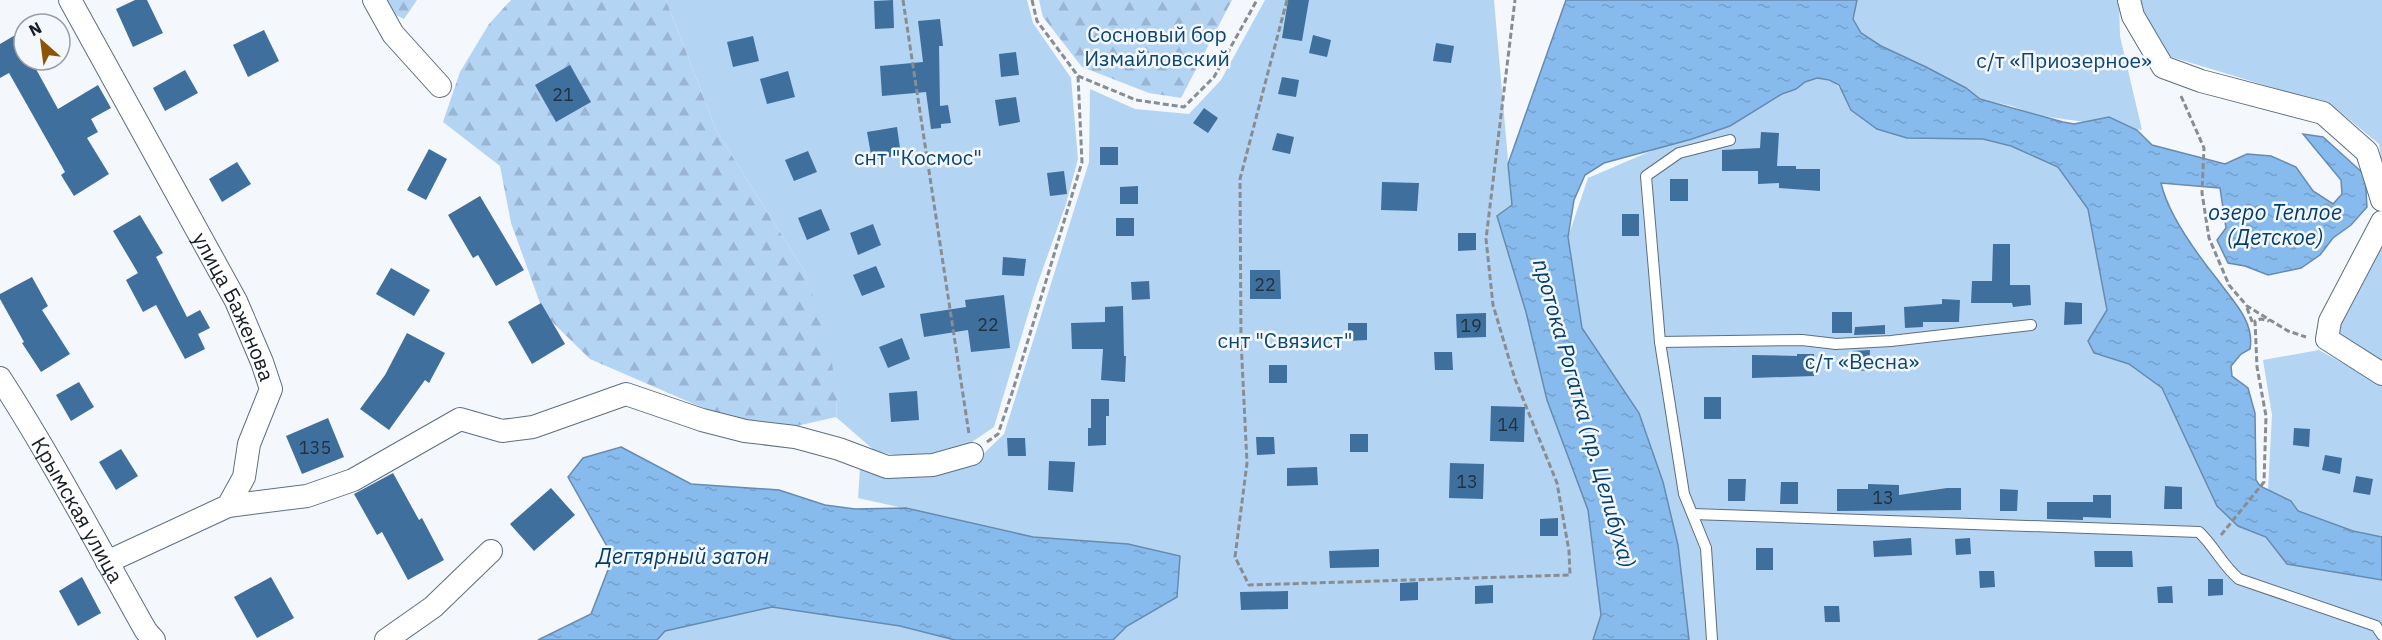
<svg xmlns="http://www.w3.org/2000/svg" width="2382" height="640" font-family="'IBM Plex Sans',sans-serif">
<defs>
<pattern id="forest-firs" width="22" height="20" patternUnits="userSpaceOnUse" patternTransform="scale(1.5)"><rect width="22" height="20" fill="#b4d4f4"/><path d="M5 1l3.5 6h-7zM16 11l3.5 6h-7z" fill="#9ab5d1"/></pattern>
<pattern id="water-ripples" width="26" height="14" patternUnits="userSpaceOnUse" patternTransform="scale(1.5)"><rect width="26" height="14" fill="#88bbed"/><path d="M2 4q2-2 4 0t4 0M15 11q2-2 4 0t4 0" fill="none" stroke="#74a0cb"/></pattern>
</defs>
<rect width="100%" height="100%" fill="#f4f7fb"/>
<g fill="#b4d4f4">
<polygon points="666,0 1027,0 1033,23 1071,78 1078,159 1066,204 1036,288 994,427 966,446 945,455 910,458 875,451 836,417 837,399 805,272 717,132"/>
<polygon points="1265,0 1494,0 1512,206 1497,216 1526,312 1547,400 1588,510 1601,615 1593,640 1113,640 1127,626 1177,597 1128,544 1033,537 858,498 860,469 900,476 974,463 1004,434 1089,162 1090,89 1135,109 1189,114 1221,80"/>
<polygon points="1857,0 2119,0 2120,36 2142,130 2035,115 2012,106 1980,99 1966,88 1881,46 1861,33 1853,19"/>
<polygon points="2136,0 2382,0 2382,164 2379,144 2333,106 2165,55"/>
<path d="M1817 78C1841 82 1842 90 1851 110L1961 138 1983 139 2011 146 2058 167 2088 209 2107 310 2088 341 2094 353 2129 364 2162 388 2217 506 2238 526 2266 537 2287 564 2382 580V640H1689L1678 545 1663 482 1639 412 1582 328 1568 237 1588 178 1796 89 1805 82Z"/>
<polygon points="2382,245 2382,364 2336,334"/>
<polygon points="2319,350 2382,385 2382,537 2353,531 2298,511 2291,501 2268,490 2272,415 2263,360"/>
<polygon points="772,607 900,626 955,640 657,640 665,631"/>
</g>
<g fill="url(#forest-firs)">
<polygon points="378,0 417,0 404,19 385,10"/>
<polygon points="511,0 666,0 717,132 805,272 830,349 837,399 836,417 783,429 717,414 590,359 544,314 511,223 500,166 443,122 460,72 489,24"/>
<polygon points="1039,0 1232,0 1181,98 1149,93 1082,67 1043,17"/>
</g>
<g fill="url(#water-ripples)" stroke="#668bb0" stroke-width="1.5">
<path d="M1566 0H1857L1853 19 1861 33 1881 46 1926 67 1966 88 1980 99 2063 122 2074 124 2109 117 2137 130 2152 145 2225 164 2247 154 2271 156 2296 167 2313 191 2333 204 2342 194 2341 180 2303 134 2323 137 2365 175 2367 207 2351 225 2333 238 2320 255 2301 268 2268 275 2245 266 2228 263 2217 240 2226 228 2220 188 2161 183C2168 214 2197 254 2217 279 2232 300 2255 321 2250 349L2241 354 2231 366 2232 376 2248 388 2255 413 2256 480 2260 486 2291 501 2298 511 2353 531 2382 537V580L2287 564 2266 537 2238 526 2217 506 2162 388 2129 364 2094 353 2088 341 2107 310 2088 209 2058 167 2011 146 1983 139 1907 138 1877 129 1851 110 1839 85 1829 80 1817 78 1805 82 1796 89 1782 94 1730 126 1692 139 1604 163 1585 175 1574 200 1568 237 1582 328 1639 413 1663 482 1678 545 1689 640H1593L1601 615 1588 510 1547 400 1526 312 1497 216 1512 205 1508 164Z"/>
<polygon points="621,447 691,484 779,490 825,505 855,509 906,508 1033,537 1128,544 1180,556 1177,597 1127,626 1113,640 955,640 900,626 772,607 665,631 657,640 538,640 591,614 613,557 568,477 583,458"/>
</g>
<g fill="#3f709d">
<polygon points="135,0 147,0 163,33 133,47 116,9"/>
<polygon points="893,0 894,28 875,29 874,1"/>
<polygon points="1288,0 1309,0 1302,41 1282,38"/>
<polygon points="940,19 943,46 939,46 940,106 948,105 951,123 941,124 941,128 931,129 926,92 882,96 880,66 923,62 918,21"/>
<polygon points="264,30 279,61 248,77 233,45"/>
<polygon points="17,34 24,45 24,60 31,60 58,109 98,85 111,108 91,119 98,132 87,138 109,174 74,196 61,175 65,172 9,73 0,78 0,44"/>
<polygon points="1313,35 1331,40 1327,57 1309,53"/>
<polygon points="753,36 759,61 733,67 727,42"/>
<polygon points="1436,43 1454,46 1451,63 1433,61"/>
<polygon points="1016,52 1019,75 1001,77 999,54"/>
<polygon points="570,65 591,102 556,122 535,85"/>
<polygon points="185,70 198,93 165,111 153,88"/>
<polygon points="788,71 795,97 767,104 760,79"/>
<polygon points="1282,77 1299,80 1296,97 1278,94"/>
<polygon points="1016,97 1020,122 999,126 995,100"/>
<polygon points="1204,108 1218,118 1208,133 1193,123"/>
<polygon points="897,127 901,155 872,160 867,132"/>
<polygon points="1761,132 1779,133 1777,166 1796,166 1796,169 1820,169 1820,191 1779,188 1779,183 1758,184 1758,171 1722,171 1722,150 1760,148"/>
<polygon points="1277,133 1294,137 1290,154 1272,150"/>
<rect x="1100" y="147" width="18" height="18"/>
<polygon points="429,149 447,159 426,200 407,190"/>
<polygon points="808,151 817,172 794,181 785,160"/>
<polygon points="237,162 251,184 222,202 209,179"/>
<polygon points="1064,171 1067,194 1050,196 1047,173"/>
<rect x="1670" y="179" width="18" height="22"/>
<polygon points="1382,182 1419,183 1417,211 1381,210"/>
<polygon points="1138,186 1138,204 1120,204 1120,187"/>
<polygon points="480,196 524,270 496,286 478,255 473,258 448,215"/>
<polygon points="821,209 830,230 807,240 798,218"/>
<rect x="1622" y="214" width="17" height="22"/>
<polygon points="140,215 163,253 156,257 187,317 200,310 210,328 198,334 205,349 185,359 156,305 143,312 126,280 138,273 113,231"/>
<rect x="1116" y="218" width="18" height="18"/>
<polygon points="873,224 881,245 858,255 850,233"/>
<polygon points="1458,233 1476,233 1476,250 1458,251"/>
<polygon points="1993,244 2010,244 2010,285 2030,285 2031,305 2013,307 2012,303 1971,303 1972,281 1992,281"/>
<polygon points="1003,257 1026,259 1024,276 1002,275"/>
<polygon points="876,266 885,287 862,296 853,275"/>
<polygon points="391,268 430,290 414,316 376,294"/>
<polygon points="1250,270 1280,270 1281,299 1250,299"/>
<polygon points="32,277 48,306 42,310 70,354 41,372 22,343 24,342 0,299 0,294"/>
<polygon points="1149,281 1150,299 1132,300 1131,282"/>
<polygon points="1004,295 1010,348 971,352 968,330 924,337 920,314 966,307 965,300"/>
<polygon points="1942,299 1960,300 1959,322 1923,322 1923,327 1905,328 1904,307 1942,304"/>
<polygon points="2065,302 2082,303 2082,324 2064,325"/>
<polygon points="541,303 565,344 532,364 508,322"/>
<polygon points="1123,306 1124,356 1126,356 1125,382 1101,380 1103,349 1072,349 1071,323 1105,322 1105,307"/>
<rect x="1832" y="312" width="20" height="21"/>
<polygon points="1486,313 1486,337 1457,338 1456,314"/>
<polygon points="1348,323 1367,323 1367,340 1348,341"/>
<polygon points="1885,325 1885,334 1854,335 1855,327"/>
<polygon points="407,333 445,353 429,383 425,380 389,430 360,409 385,375"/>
<polygon points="902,338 910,359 888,368 879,347"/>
<polygon points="1870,350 1869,371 1852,370 1853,351"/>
<polygon points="1434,352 1452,352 1453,370 1435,370"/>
<polygon points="1797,354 1814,354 1814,376 1752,378 1752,355 1797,356"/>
<rect x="1269" y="365" width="18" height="18"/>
<polygon points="79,382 94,407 71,421 56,395"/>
<polygon points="917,391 919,420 891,422 889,393"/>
<rect x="1704" y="397" width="17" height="22"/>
<polygon points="1091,399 1109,399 1109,416 1106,416 1106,445 1088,446 1088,428 1091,428"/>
<polygon points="1491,406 1525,407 1524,442 1490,441"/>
<polygon points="328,418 344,457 302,474 286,436"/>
<polygon points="2294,428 2310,429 2309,447 2293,445"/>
<rect x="1350" y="434" width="18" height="18"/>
<polygon points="1256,437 1274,437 1275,454 1257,455"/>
<polygon points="1007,438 1025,438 1026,456 1008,456"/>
<polygon points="121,449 138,476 116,490 99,462"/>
<polygon points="2325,455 2342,458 2340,474 2322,470"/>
<polygon points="1049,461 1075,462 1073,492 1048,490"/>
<polygon points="1450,463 1484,464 1483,499 1449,498"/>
<polygon points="1317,467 1318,485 1287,486 1287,468"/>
<polygon points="393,473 419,520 422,518 444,560 408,580 382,532 377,535 354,494"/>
<polygon points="2356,476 2373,479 2370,495 2353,492"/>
<polygon points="1728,479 1746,479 1745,501 1728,501"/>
<polygon points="1781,482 1798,482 1798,504 1780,504"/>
<polygon points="1868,484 1899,485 1899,495 1947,488 1961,488 1961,510 1837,511 1837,489 1868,489"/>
<polygon points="2165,486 2182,487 2182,509 2164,509"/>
<polygon points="551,488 575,515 534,551 510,524"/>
<polygon points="2000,489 2018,490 2017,511 2000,511"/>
<polygon points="2093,495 2111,495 2111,518 2083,517 2083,520 2047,519 2047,502 2093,502"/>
<polygon points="1558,518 1558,536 1540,536 1540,519"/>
<polygon points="1911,538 1912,555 1874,557 1873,541"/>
<polygon points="1970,538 1971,554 1956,555 1955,539"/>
<rect x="1756" y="548" width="17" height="22"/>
<polygon points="1379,549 1379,567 1330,568 1329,551"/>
<polygon points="2094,551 2132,551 2133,567 2095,567"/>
<polygon points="1979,571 1994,571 1995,587 1980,588"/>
<polygon points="82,577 101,613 78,626 59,591"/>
<polygon points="271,577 294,618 257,638 234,597"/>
<polygon points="2208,579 2223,579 2223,595 2208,596"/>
<polygon points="1418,582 1418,600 1400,601 1400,583"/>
<polygon points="1493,585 1493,603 1475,604 1475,586"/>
<polygon points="2172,586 2173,603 2158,603 2157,587"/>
<polygon points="1288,591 1288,609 1241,610 1240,592"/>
<polygon points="1824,606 1839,606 1840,622 1825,622"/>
</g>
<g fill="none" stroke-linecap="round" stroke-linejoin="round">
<g stroke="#5d6e7f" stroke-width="12">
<g id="service">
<polyline points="1660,342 1802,340 1836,344 1891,341 2031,325"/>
<path d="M1693 514 2199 532C2214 546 2223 566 2239 579L2376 626 2382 635"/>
<polyline points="1712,640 1706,548 1684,494 1660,342 1646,176 1679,153 1730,140"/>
</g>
</g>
<g stroke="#5d6e7f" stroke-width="24">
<g id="minor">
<path id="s1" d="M70 0 236 301 262 362 271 389 249 444 244 477 228 506 107 562"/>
<polyline points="374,0 393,34 440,86"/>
<polyline points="2129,0 2133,16 2163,67 2201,81 2323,113 2367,152 2382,200"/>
<polyline points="2382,222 2330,321 2327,339 2382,374"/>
<path id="s2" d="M0 378C53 460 98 546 146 631L154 640"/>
<polyline points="228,506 307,496 353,480 460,419 502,431 533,427 626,394 702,420 745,431 795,437 839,449 887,467 933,465 972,454"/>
<polyline points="386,640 433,607 491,551"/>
</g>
</g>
<g stroke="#888d92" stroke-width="3" stroke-dasharray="6 3" stroke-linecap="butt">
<polyline points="903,0 969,434"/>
<polyline points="1032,0 1037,21 1078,76 1136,100 1184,107 1214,77 1257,0"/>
<polyline points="1287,0 1240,179 1241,340 1247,463 1235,557 1249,585 1570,575 1569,551 1557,483 1515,379 1493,305 1486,239 1515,0"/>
<polyline points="2181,96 2204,148 2202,193 2209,238 2229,285 2247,306 2288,331 2306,337"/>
<polyline points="2247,308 2253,324"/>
<polyline points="987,442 998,434 1013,390 1082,162 1078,76"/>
<polyline points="2221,535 2264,482 2266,416 2257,367 2255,321 2261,319 2269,321"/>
</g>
<use href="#service" stroke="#fff" stroke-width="10"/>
<use href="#minor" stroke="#fff" stroke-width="22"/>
</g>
<g text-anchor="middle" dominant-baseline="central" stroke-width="5" stroke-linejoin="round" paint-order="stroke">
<g font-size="18" fill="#203142">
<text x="563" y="94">21</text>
<text x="1265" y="284">22</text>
<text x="988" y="324">22</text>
<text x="1471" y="325">19</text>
<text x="1508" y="424">14</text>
<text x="315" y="447">135</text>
<text x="1467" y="481">13</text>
<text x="1883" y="497">13</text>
</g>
<g font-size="21" fill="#0b4572" stroke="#f4f7fb">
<text x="1157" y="34">Сосновый бор<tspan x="1157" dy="24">Измайловский</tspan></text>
<text x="2064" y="60">с/т «Приозерное»</text>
<text x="918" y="157">снт "Космос"</text>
<text x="1285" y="340">снт "Связист"</text>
<text x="1862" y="361">с/т «Весна»</text>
</g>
<g font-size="21" fill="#151c23" stroke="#f4f7fb">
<text stroke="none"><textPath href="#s1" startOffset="348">улица Баженова</textPath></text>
<text stroke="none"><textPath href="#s2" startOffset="153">Крымская улица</textPath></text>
</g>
<g font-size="22" font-style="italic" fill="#013e6b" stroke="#f4f7fb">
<text x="2275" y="211">озеро Теплое<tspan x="2275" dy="25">(Детское)</tspan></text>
<text transform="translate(1585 413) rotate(74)">протока Рогатка (пр. Целибуха)</text>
<text x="683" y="555">Дегтярный затон</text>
</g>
</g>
<g transform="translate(42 42) rotate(332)"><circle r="28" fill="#f4f7fb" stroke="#9b9fa5" stroke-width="1.5"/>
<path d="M0-4.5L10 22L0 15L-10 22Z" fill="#8b5604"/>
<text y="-9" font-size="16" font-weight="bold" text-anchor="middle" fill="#151c23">N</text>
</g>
</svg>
